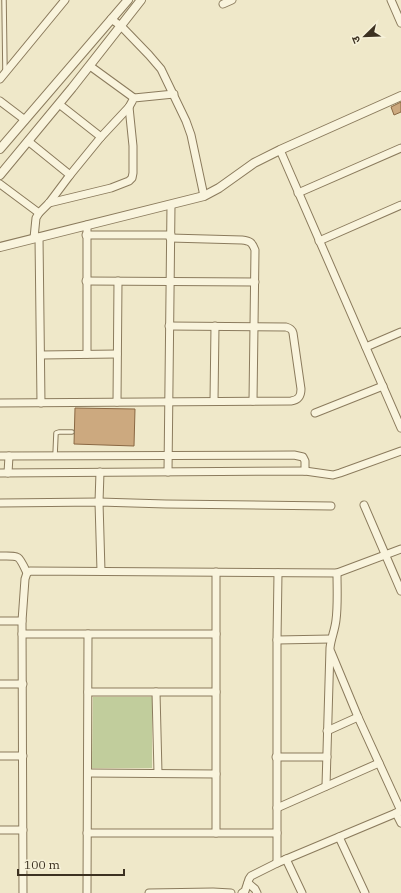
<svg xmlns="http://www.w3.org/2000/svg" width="401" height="893" font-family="'IBM Plex Serif','Noto Sans Devanagari',serif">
<rect width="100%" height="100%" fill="#efe8c9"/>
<polygon fill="#c1cd9c" points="93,697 152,697 152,768 92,768"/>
<g fill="#cca97f" stroke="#8a6843">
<polygon points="401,102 401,112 394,115 391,107"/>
<polygon points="75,408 135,409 134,446 74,444"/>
</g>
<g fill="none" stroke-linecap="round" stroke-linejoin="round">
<g stroke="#8b7b5d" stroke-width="5.5">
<g id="service">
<polyline points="4,0 5,72"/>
<polyline points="55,456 56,433 59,432 72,432"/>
</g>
</g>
<g stroke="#8b7b5d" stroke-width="9">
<g id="minor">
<polyline points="391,0 401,23"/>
<polyline points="223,4 232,0"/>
<polyline points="111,19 121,26 149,55 161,69 186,121 191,135 204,196"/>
<polyline points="90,66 134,98"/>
<polyline points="0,79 65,0"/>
<polyline points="0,101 25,120"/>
<polyline points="59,104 101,137"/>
<polyline points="28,141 70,175"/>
<polyline points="280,150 401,428"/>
<polyline points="0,184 39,213"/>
<polyline points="298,193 401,148"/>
<polyline points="49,203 111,188 129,181 132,178 133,173 133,146 129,107"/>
<polyline points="86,235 171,235"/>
<polyline points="39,237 41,403"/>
<polyline points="34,238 36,218 39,213 49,203 70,175 101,137 129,107 134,98 174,94"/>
<path d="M170 238 242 240C250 241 252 242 255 250L253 401"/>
<polyline points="319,241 401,205"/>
<polyline points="86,281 255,282"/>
<polyline points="366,347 401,332"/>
<polyline points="87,354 87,225"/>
<polyline points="41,355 117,354"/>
<polyline points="214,401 215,326"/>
<polyline points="117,402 118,281"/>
<path d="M0 403 291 401C298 400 301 397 301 389L293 333C292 329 290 328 286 327L169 326"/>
<polyline points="315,413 383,386"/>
<polyline points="0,456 294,455 303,457 305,461 305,471"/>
<polyline points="100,472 99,502 101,571"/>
<polyline points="168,472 171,205"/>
<polyline points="0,473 305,471 333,475 340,473 401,451"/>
<polyline points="8,473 9,456"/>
<polyline points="0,503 99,502 166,504 331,506"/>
<polyline points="364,505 401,591"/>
<path d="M0 556C20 556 18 554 27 573"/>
<polyline points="216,572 216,833"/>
<polyline points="0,621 22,621"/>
<polyline points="22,634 216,634"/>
<polyline points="277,640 331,639"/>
<polyline points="331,652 358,717 401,811"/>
<polyline points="0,684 23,684"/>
<polyline points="88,692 216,692"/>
<polyline points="156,692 158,773"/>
<polyline points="327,731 358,717"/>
<polyline points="0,756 23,756"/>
<polyline points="276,757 327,757"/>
<polyline points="88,773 216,774"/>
<path d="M326 786 330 648C331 638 335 630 336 620 338 605 337 589 337 573"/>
<polyline points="277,808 379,763"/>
<polyline points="396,813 401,823"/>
<polyline points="0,830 23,830"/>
<polyline points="87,833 277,833"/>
<polyline points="339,837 365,893"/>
<polyline points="286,859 302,893"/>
<polyline points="277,863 277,640 278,573"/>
<polyline points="248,883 255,889 257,893"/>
<polyline points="23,893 22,621 25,579 27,573 30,571 337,573 401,549"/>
<polyline points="87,893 88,634"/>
<polyline points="149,893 213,892 231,893"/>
<polyline points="242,893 245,891 249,879 251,876 277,863 401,811"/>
</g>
</g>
<g stroke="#8b7b5d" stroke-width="10">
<g id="tertiary">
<polyline points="0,149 128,0"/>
<polyline points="0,175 72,88 141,0"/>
<polyline points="0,247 204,196 219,188 254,163 280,150 401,96"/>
</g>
</g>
<use href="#service" stroke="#f9f4dd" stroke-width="3.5"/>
<use href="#minor" stroke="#f9f4dd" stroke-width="7"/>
<use href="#tertiary" stroke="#f9f4dd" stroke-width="8"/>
</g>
<g transform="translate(365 36) rotate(247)" stroke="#f6f1d9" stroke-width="3" paint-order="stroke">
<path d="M0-3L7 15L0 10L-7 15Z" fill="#3c3121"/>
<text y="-6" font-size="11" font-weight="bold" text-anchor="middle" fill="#3c3121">उ</text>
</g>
<path d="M18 869v6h106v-6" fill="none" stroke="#3c3121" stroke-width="2"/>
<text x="24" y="869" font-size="12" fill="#3c3121" stroke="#f6f1d9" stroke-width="3" paint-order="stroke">100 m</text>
</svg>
